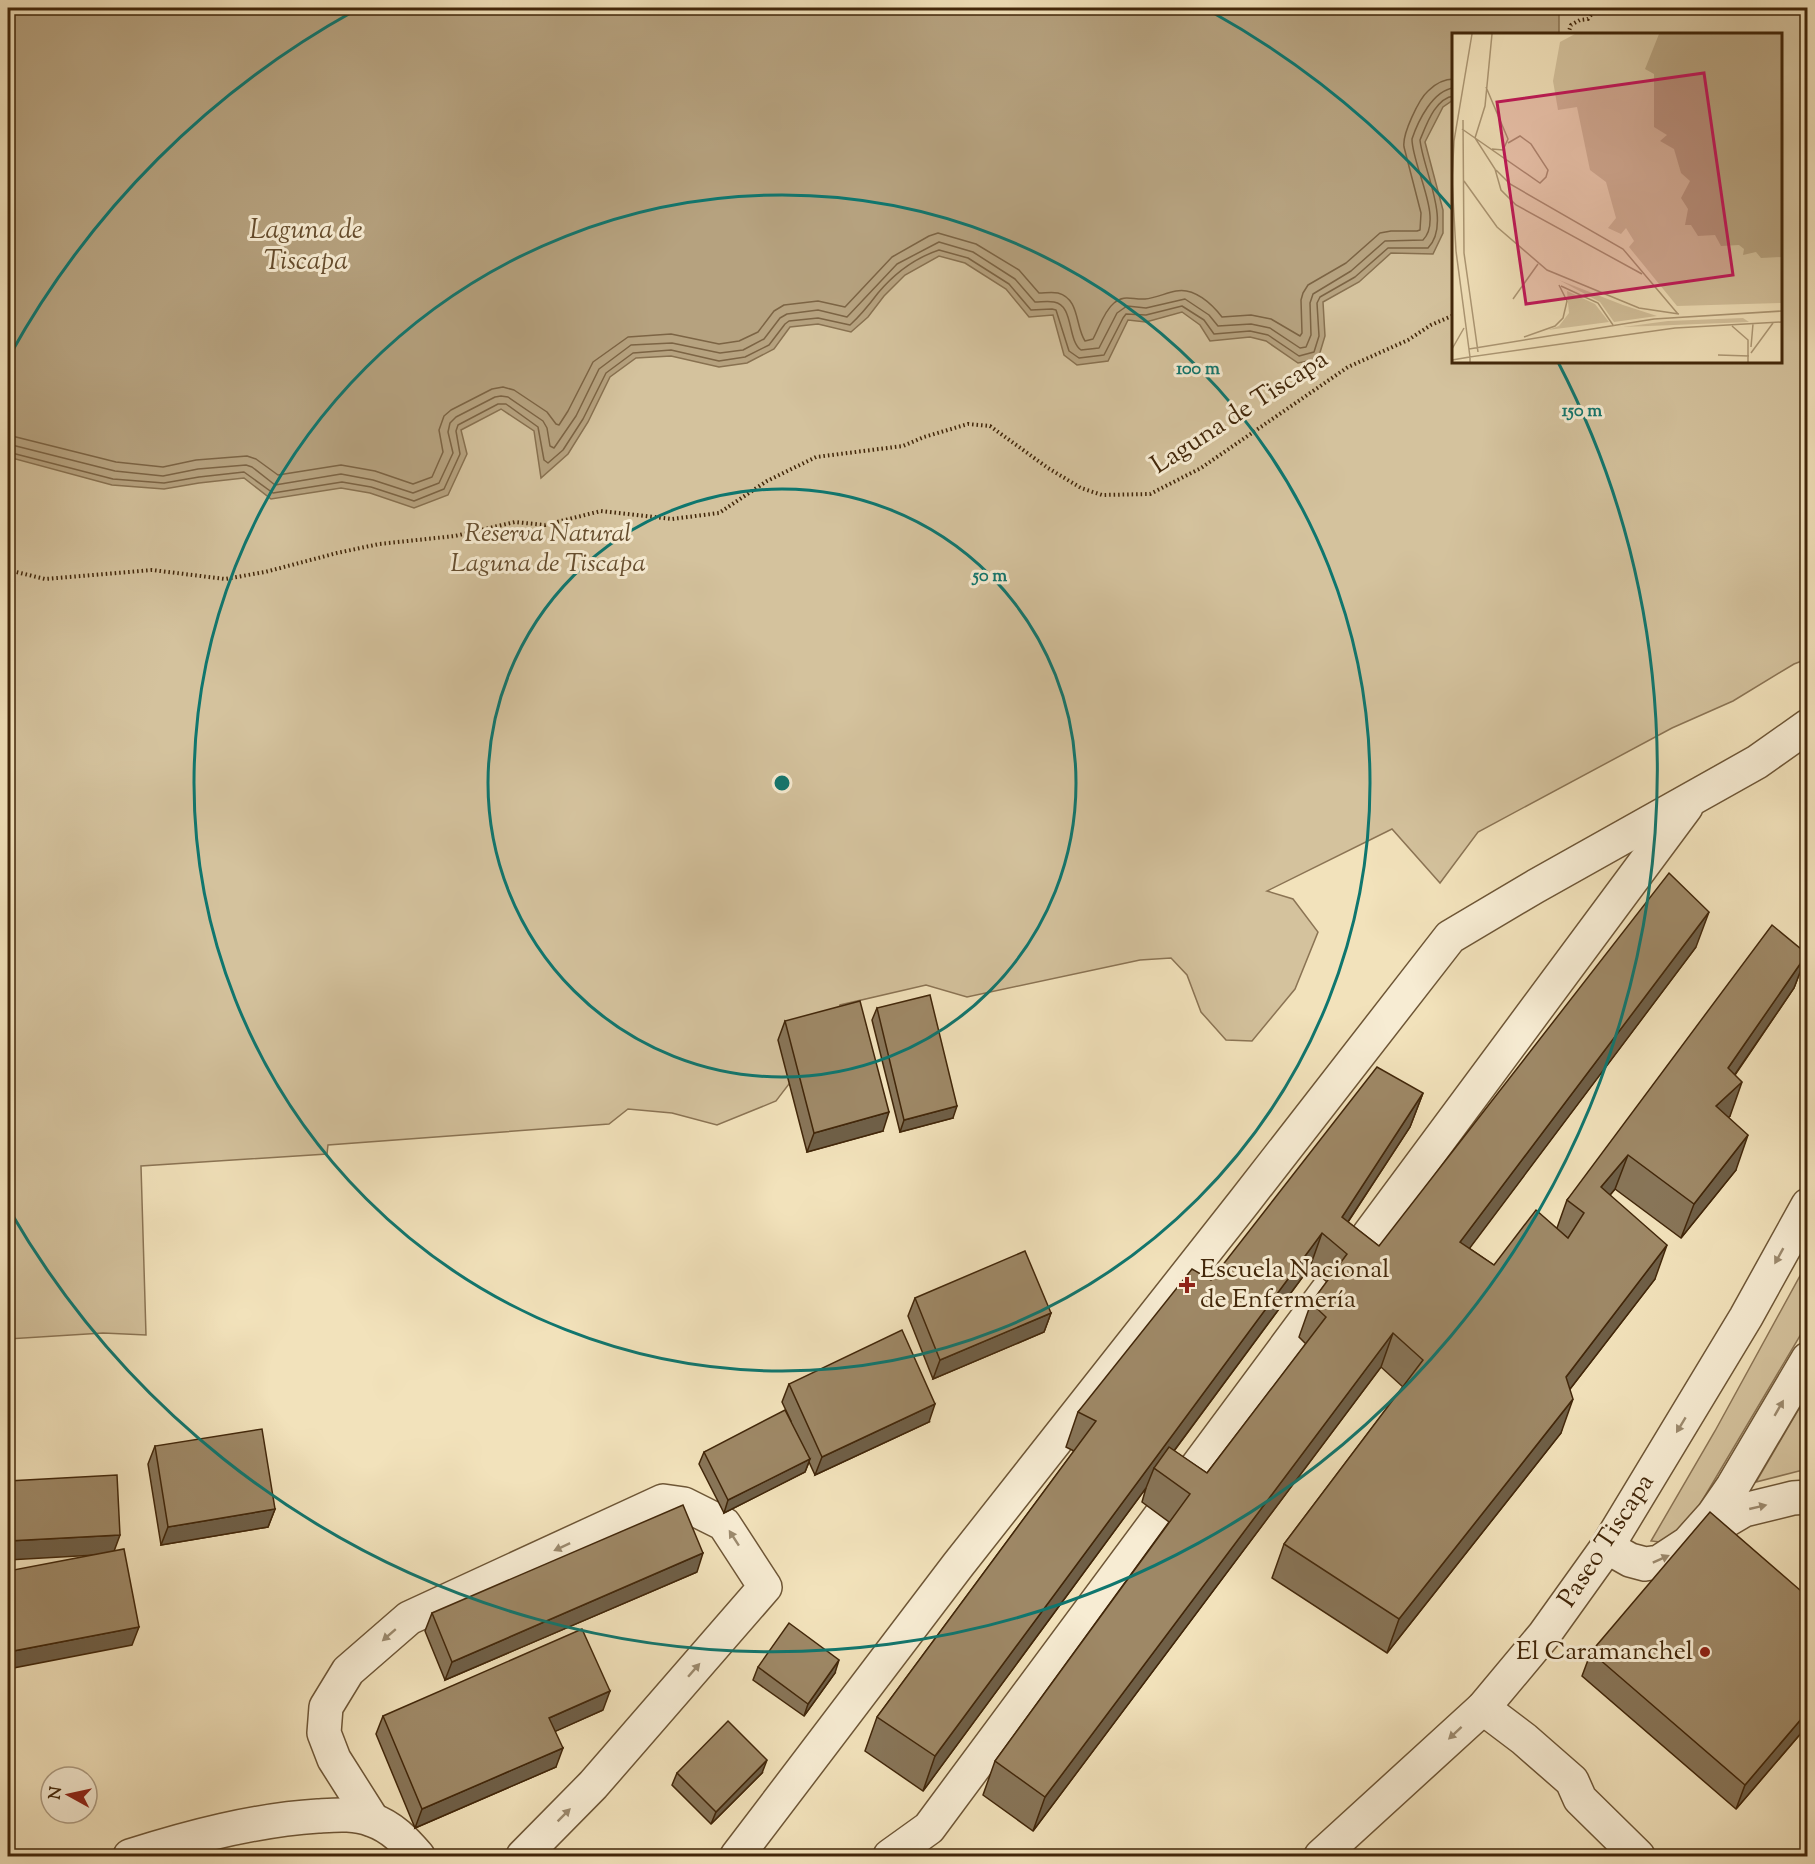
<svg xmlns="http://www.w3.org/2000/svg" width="1815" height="1864" font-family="'Sorts Mill Goudy',serif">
<rect width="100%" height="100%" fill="#f2e2bb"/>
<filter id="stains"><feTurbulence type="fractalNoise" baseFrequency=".00333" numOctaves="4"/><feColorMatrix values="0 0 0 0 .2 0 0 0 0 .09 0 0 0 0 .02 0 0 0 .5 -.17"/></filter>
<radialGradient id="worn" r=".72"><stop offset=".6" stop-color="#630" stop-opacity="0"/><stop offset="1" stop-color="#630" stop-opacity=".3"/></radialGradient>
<g fill="#d4c29d" stroke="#8b7454" stroke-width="1.5" fill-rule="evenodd">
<path d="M8 8H1807V659L1794 664 1733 701 1672 728 1478 832 1440 883 1392 829 1267 891 1293 899 1318 932 1295 989 1252 1041 1226 1040 1201 1012 1187 975 1171 958 1140 960 967 997 926 985 840 1005 835 1024 776 1101 717 1125 672 1113 628 1109 609 1124 328 1145 327 1154 141 1166 146 1335 103 1333 8 1339ZM1454 34H1780V362H1454Z"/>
<polygon points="1807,1263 1807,1324 1699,1506 1673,1535 1660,1542 1651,1541 1715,1431"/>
<polygon points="1807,1395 1807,1471 1799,1471 1756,1482"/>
</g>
<polygon fill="#b6a27f" stroke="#887150" stroke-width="1.5" points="8,8 1559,8 1559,34 1454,34 1453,100 1443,107 1425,142 1443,210 1443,233 1433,254 1391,253 1359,282 1323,302 1325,336 1318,359 1298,363 1266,341 1250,337 1210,341 1200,325 1182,312 1146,322 1128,320 1108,361 1077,365 1064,355 1053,315 1029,317 1006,289 965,263 939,256 905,275 884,296 868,317 851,332 818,324 790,327 774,349 747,363 719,367 671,356 636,358 610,377 588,422 568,454 541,478 534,431 501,409 461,430 467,454 448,495 414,508 370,493 341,488 271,499 244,478 199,483 164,489 112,485 8,457"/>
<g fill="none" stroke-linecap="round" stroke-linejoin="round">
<g stroke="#7c6444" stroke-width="1.5">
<path d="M8 435 116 462 163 467 196 460 247 456 256 459 278 475 341 465 375 471 413 484 432 477 443 452 439 430 444 416 451 410 492 389 503 387 514 390 547 412 556 424 559 425 568 411 593 362 628 337 671 334 719 344 739 341 758 332 774 311 784 305 818 301 845 307 892 257 929 236 938 233 976 244 1019 270 1039 293C1045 293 1052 292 1058 293 1080 299 1075 326 1085 341L1093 339C1099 328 1104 311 1114 303 1124 294 1133 300 1145 299 1155 298 1166 293 1176 291 1194 287 1212 304 1222 317L1251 315 1271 319 1300 336 1302 333 1301 300 1303 293 1308 285 1346 263 1380 233 1391 231H1417L1420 230 1421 213 1404 147C1402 134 1419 99 1428 91 1435 84 1444 79 1454 79"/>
<path d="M8 444 115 471 163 476 198 469 246 465 252 467 275 485 341 474 373 480 413 493 439 483 453 453 448 432 450 423 456 417 495 397 501 396 508 397 543 421 547 428 550 446 554 448 576 416 599 369 631 345 672 343 720 353 743 350 764 339 780 318 787 314 818 310 847 317 897 264 939 242 973 252 1015 279 1035 302C1041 302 1048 301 1054 302 1074 305 1067 340 1081 350L1099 348 1117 313 1127 306 1146 308 1185 299 1209 315 1218 326 1251 324 1270 328 1300 348 1306 347 1311 335 1310 303 1313 294 1351 271 1385 241 1423 240C1444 219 1412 166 1412 139 1418 121 1433 90 1454 88"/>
<path d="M8 452 113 479 164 483 199 477 244 472 273 493 342 482 371 487 414 501 444 489 460 454 456 431 458 425 498 404H506L538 427 544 460 548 463 563 450 583 419 606 373 633 353 671 350 719 361 745 357 769 345 785 324 789 321 818 318 850 325C861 315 869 305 878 293 894 274 915 258 939 250L968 258 1009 284 1031 310 1052 309 1056 310 1069 351 1079 358 1104 355 1123 318 1126 314 1146 315 1182 306 1204 320 1214 334 1250 331 1268 335 1299 356 1314 352 1319 336 1317 303 1320 297 1355 277 1388 248H1428C1452 223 1423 170 1420 140 1426 126 1435 98 1454 96"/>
</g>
<g stroke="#6e5636" stroke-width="36">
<g id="minor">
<polyline points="1705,1533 1744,1510 1793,1498 1808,1497"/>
<polyline points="1607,1547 1630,1560 1645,1564 1659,1562 1688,1543 1713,1515 1733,1486 1808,1359"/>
<polyline points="1483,1708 1524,1739 1572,1781 1580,1799 1638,1856"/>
<polyline points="372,1819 334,1759 324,1733 326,1707 348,1671 409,1618 663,1501 684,1504 724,1524 765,1587 593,1785 523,1856"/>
<path d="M130 1856C190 1837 254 1820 318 1816 335 1815 355 1813 372 1820 392 1827 405 1841 418 1856"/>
<polyline points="737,1856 958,1565 1244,1202 1450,937 1536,886 1757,762 1808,726"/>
<polyline points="890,1856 929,1828 1686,807"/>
<polyline points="1321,1856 1483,1708 1544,1635 1607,1547 1746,1317 1808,1205"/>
</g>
</g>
<g stroke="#42270a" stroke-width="4" stroke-dasharray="1.5 3" stroke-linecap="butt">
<polyline points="1568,34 1571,25 1580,20 1588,19 1596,8"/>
<polyline points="8,570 45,579 152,570 225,579 265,572 337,553 379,544 455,536 515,522 545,525 601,511 672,519 719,513 767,481 816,457 903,446 924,437 968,424 990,426 1048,468 1081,488 1102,495 1150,494 1201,468 1348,367 1408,340 1431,325 1454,315"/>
</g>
<use href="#minor" stroke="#f7ecd3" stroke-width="33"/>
</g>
<g fill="#887558" stroke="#42270a" stroke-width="1.5" fill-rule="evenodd">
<path d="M1696 947 1469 1248 1494 1265 1557 1228 1567 1200 1807 954 1794 988 1735 1075 1730 1116 1728 1117 1736 1170 1681 1238 1615 1189 1610 1195 1655 1279 1570 1389 1561 1433 1387 1653 1272 1578 1284 1544 1403 1387 1381 1367 1033 1831 983 1795 995 1761 1169 1522 1142 1502 1146 1488 923 1791 865 1751 877 1717 1074 1451 1066 1447 1078 1412 1211 1280 1423 1093 1410 1127 1348 1222 1379 1246ZM1310 1267 1327 1282 1311 1303 1299 1337 1306 1344 1207 1473 1174 1451Z"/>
<polygon points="877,1008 953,1118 900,1132 872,1020"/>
<polygon points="785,1021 883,1131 807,1152 778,1040"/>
<polygon points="915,1298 1051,1313 1044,1332 933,1379 908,1316"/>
<polygon points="789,1384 929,1422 815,1475 809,1462 805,1472 724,1513 699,1464 704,1452 791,1421 782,1402"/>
<polygon points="155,1446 275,1509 268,1527 161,1545 148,1464"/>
<polygon points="697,1572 445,1680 425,1631 432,1613"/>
<polygon points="1591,1652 1808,1725 1736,1809 1582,1676"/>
<polygon points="758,1667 835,1673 804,1716 753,1680"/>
<polygon points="603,1710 555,1731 556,1767 415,1828 376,1734 383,1716"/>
<polygon points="677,1773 762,1773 711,1824 672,1785"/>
</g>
<g fill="#6f5f47" stroke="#42270a" stroke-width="1.5">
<polygon points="1709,912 1696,947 1448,1277 1460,1242"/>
<polygon points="1807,954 1794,988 1716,1102 1728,1068"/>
<polygon points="1742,1082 1730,1116 1704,1140 1716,1106"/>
<polygon points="1423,1093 1410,1127 1334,1243 1342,1217"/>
<polygon points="957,1106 953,1118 900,1132 904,1120"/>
<polygon points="889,1112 883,1131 807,1152 814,1133"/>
<polygon points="1748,1135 1736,1170 1681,1238 1694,1204"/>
<polygon points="1628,1155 1615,1189 1588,1221 1601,1187"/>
<polygon points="1322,1233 1310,1267 1159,1471 1154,1468 1146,1488 923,1791 935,1756"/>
<polygon points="1667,1245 1655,1279 1553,1411 1566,1377"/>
<polygon points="1051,1313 1044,1332 933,1379 940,1360"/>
<polygon points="1393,1333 1381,1367 1033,1831 1045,1797"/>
<polygon points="1573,1399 1561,1433 1387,1653 1399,1619"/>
<polygon points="935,1404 929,1422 815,1475 822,1457"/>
<polygon points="810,1459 805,1472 724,1513 728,1500"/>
<polygon points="275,1509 268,1527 161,1545 168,1527"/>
<polygon points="120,1535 113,1554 8,1560 8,1541"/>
<polygon points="703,1553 697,1572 445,1680 452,1662"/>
<polygon points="139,1627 132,1645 8,1669 8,1652"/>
<polygon points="839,1660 835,1673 804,1716 808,1704"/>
<polygon points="610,1691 603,1710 543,1737 549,1718"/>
<polygon points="1808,1711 1808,1725 1736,1809 1745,1785"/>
<polygon points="563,1748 556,1767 415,1828 422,1809"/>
<polygon points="767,1760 762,1773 711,1824 716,1812"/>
</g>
<g fill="#9e8866" stroke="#42270a" stroke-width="1.5">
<polygon points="1669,873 1709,912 1460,1242 1494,1265 1536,1210 1568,1238 1584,1213 1567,1200 1772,925 1807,954 1728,1068 1742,1082 1716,1106 1748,1135 1694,1204 1628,1155 1601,1187 1667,1245 1566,1377 1573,1399 1399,1619 1284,1544 1423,1360 1393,1333 1045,1797 995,1761 1190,1494 1154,1468 1169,1447 1207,1473 1326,1317 1311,1303 1347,1254 1322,1233 935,1756 877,1717 1096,1421 1078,1412 1192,1269 1211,1280 1377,1067 1423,1093 1342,1217 1379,1246"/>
<polygon points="930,995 957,1106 904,1120 877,1008"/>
<polygon points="860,1001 889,1112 814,1133 785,1021"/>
<polygon points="1025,1251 1051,1313 940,1360 915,1298"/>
<polygon points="902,1330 935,1404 822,1457 789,1384"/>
<polygon points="785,1410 810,1459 728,1500 704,1452"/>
<polygon points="262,1429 275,1509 168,1527 155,1446"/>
<polygon points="117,1475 120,1535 8,1541 8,1481"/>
<polygon points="683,1505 703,1553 452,1662 432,1613"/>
<polygon points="1710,1512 1808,1597 1808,1711 1745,1785 1591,1652"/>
<polygon points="124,1549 139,1627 8,1652 8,1571"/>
<polygon points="789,1623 839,1660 808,1704 758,1667"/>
<polygon points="582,1629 610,1691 549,1718 563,1748 422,1809 383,1716"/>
<polygon points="728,1721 767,1760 716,1812 677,1773"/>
</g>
<defs><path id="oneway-solid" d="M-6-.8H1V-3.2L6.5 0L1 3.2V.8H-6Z" transform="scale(1.5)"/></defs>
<g fill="#9c8a6e">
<use href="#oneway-solid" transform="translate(1779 1256) rotate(119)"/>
<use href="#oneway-solid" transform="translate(1779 1408) rotate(-60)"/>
<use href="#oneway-solid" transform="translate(1681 1425) rotate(121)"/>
<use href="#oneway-solid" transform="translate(1758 1507) rotate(-13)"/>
<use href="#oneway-solid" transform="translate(734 1538) rotate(-123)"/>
<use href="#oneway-solid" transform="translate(562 1547) rotate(155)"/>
<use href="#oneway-solid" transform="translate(1661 1559) rotate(-24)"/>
<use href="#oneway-solid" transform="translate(389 1635) rotate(139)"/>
<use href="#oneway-solid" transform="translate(694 1670) rotate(-49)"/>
<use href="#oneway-solid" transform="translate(1455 1733) rotate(137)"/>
<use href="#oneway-solid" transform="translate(564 1815) rotate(-45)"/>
</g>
<g fill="none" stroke="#0f766e" stroke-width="3">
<circle cx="782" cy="783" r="294"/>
<circle cx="782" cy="783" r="588"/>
<path d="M10 355A883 883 0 0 1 354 11M1210 11A883 883 0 0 1 1453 210M1558 362A883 883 0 0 1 10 1211"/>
</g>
<g fill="#8f2418" stroke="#f7ecd3" stroke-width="2">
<path d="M1184 1276h6v6h6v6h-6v6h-6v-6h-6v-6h6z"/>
<circle cx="1705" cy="1652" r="6"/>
</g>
<g text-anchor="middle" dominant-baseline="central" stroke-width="6" stroke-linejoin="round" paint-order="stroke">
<g font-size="26" fill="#42270a" stroke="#f7ecd3">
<text transform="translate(1240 413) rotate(-33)">Laguna de Tiscapa</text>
<text transform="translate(1607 1541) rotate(-57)">Paseo Tiscapa</text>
</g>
<g font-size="26" font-style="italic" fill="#664e2f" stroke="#f7ecd3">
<text x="548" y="534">Reserva Natural<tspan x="548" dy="30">Laguna de Tiscapa</tspan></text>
</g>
<g font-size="26" fill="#42270a" stroke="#f7ecd3" text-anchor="start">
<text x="1200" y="1270">Escuela Nacional<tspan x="1200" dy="30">de Enfermería</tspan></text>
<text x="1693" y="1652" text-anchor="end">El Caramanchel</text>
</g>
<g font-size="27" font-style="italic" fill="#654c2d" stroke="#f7ecd3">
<text x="306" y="231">Laguna de<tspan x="306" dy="31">Tiscapa</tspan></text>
</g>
</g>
<g transform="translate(1452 33)">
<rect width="330" height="330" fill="#f2e2bb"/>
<path d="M123 1H330V270L225 273 177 214 182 208 174 195 169 201 156 195 164 185 154 149 138 137 125 74 106 77 101 48 108 9ZM107 247 171 272 205 283 162 289 148 269ZM115 258 143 271 157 289 96 297 107 293 117 280ZM291 285 297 289 171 294 216 288Z" fill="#d4c29d"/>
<path d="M207 1H330V224L309 225 304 219 291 222 292 216 287 212 269 213 263 202 246 203 239 192H233L236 176 229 165 238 148 229 140 222 116 208 108 215 102 202 94V41L193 36Z" fill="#b6a27f"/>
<path fill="none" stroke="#ac9774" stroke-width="1.5" d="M20 1 2 108 0 147 4 218 18 324 223 295 330 289M40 1 33 73 23 105 43 136 49 157 64 172 190 241M34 54 56 106 51 117 40 116M11 87 12 220 26 319M10 96 88 150 94 144 96 137 79 111 68 103 56 110M44 137 58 151 171 216 226 281M12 148 45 194 95 237 187 275 227 281M109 253 146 270 161 292M61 266 86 231M280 293 296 307V329M72 304 103 293 111 285 115 268 107 252M299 314 301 291M0 316 12 295M17 316 202 286 330 278M299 320 321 290M266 322 297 323M0 327 18 324V329"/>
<path fill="#c2185b" fill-opacity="0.15" stroke="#c2185b" stroke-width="3" d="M252 40 281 242 74 271 45 69Z"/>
<rect width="330" height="330" fill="none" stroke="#42270a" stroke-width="3"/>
</g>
<circle cx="782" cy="783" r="9" fill="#0f766e" stroke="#f7ecd3" stroke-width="3"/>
<g font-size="18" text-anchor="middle" font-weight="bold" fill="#0f766e" stroke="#f7ecd3" stroke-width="6" stroke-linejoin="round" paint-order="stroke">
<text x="1198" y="374">100 m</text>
<text x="1582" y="416">150 m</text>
<text x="990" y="581">50 m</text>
</g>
<rect width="1815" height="1864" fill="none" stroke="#f2e2bb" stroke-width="30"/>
<rect x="9" y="9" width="1797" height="1846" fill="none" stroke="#42270a" stroke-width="3"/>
<rect x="15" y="15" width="1785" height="1834" fill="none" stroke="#42270a" stroke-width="1.5"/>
<g transform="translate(69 1795) rotate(278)"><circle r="28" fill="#f7ecd3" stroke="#af9d83" stroke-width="1.5"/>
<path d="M0-4.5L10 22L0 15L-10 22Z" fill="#8f2418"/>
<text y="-9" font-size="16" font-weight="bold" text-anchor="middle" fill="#42270a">N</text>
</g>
<rect width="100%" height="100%" filter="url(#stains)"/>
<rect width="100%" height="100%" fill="url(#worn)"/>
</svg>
